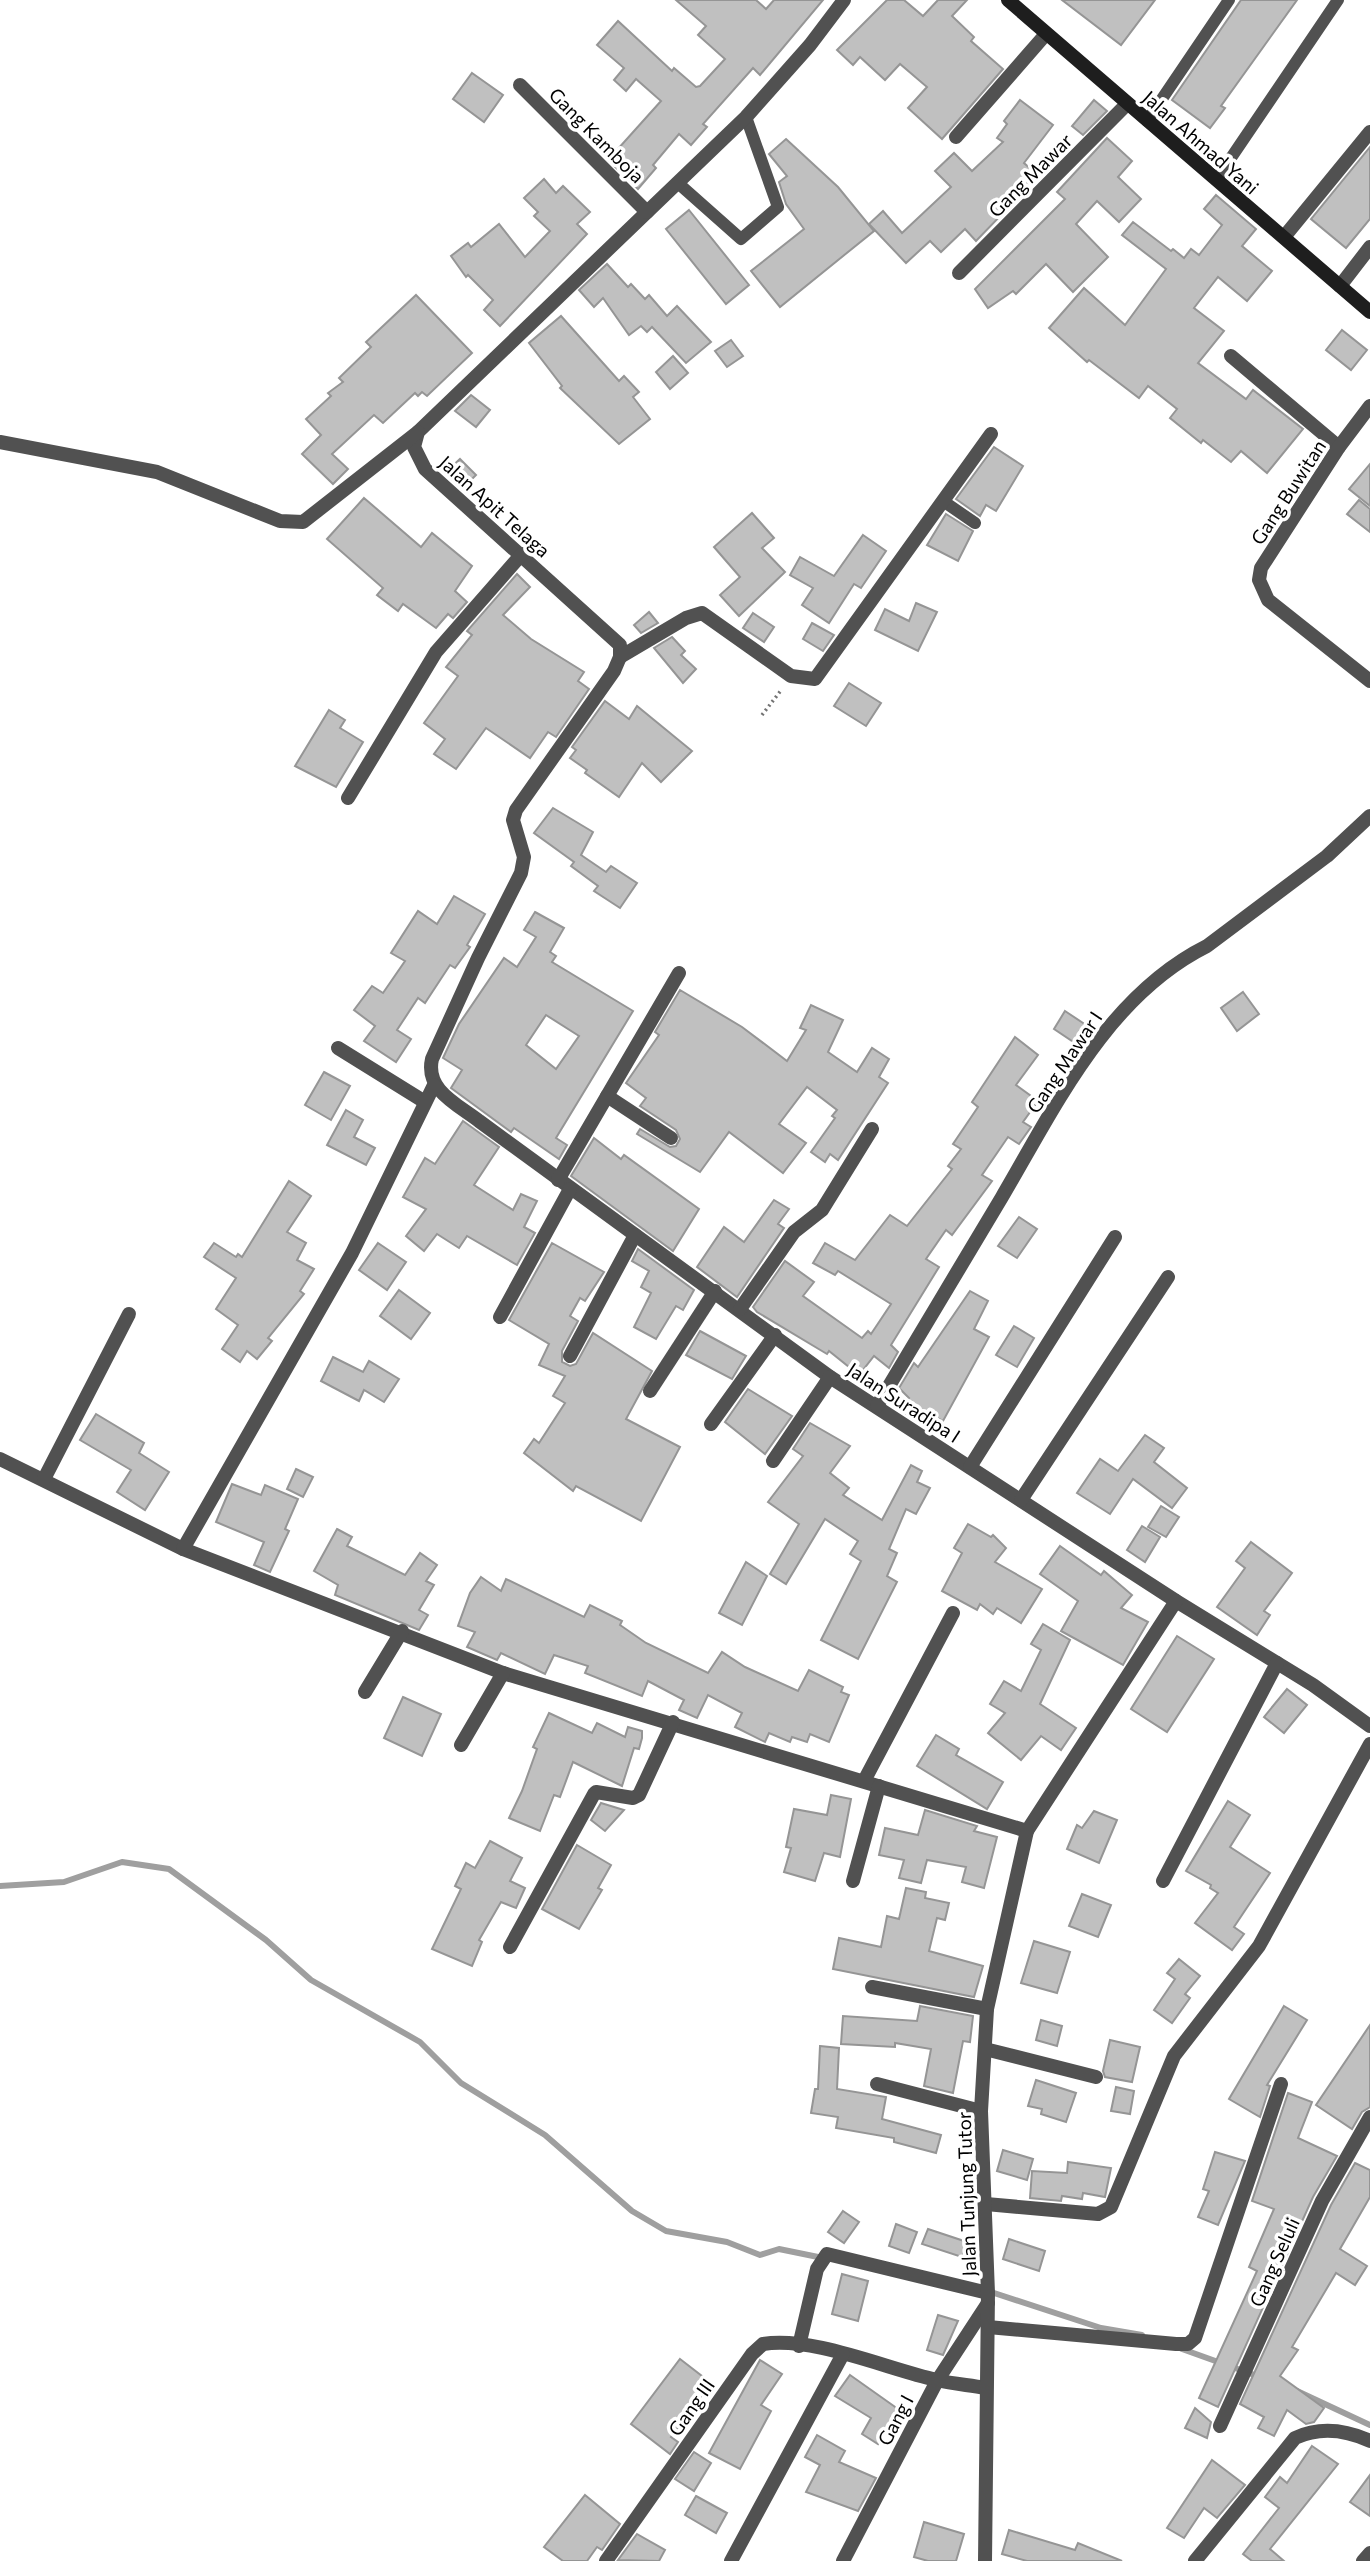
<svg xmlns="http://www.w3.org/2000/svg" width="1370" height="2561" font-family="Commissioner,sans-serif">
<rect width="100%" height="100%" fill="#fff"/>
<g fill="none" stroke-linecap="round" stroke-linejoin="round">
<g stroke="#9f9f9f" stroke-width="6">
<polyline points="0,1886 64,1882 122,1862 169,1869 266,1940 311,1980 420,2042 461,2083 545,2135 632,2211 666,2231 727,2242 760,2255 779,2249 823,2258"/>
<polyline points="988,2291 1101,2328 1142,2335"/>
<polyline points="1182,2349 1260,2377"/>
<polyline points="1297,2391 1370,2425"/>
</g>
</g>
<g fill="#c0c0c0" stroke="#959595" stroke-width="2" fill-rule="evenodd">
<polygon points="676,0 756,0 766,9 774,0 823,0 760,75 753,68 703,124 707,127 691,145 679,134 653,165 656,168 638,189 608,160 661,101 636,79 626,91 614,80 624,68 597,45 618,21 672,71 674,68 696,87 700,86 725,59 698,35 706,26"/>
<polygon points="887,0 904,0 923,16 938,0 967,0 952,16 974,37 971,41 1003,69 942,139 908,108 927,87 900,64 885,80 860,57 853,65 837,50"/>
<polygon points="1062,0 1155,0 1121,45"/>
<polygon points="1241,0 1297,0 1221,106 1225,108 1210,128 1172,100"/>
<polygon points="472,73 503,95 484,122 453,99"/>
<polygon points="1020,100 1053,125 1024,163 1039,176 976,241 965,229 941,252 930,241 906,263 869,224 883,211 902,233 951,187 935,171 954,153 972,171 1003,142 997,138 1007,124 1004,121"/>
<polygon points="1094,100 1107,111 1083,135 1072,126"/>
<polygon points="1107,138 1132,161 1118,177 1141,199 1119,222 1097,201 1076,224 1108,257 1073,292 1046,264 1016,294 1013,291 988,308 975,289 1065,199 1057,192"/>
<polygon points="786,139 838,187 874,231 780,307 751,271 804,229 786,204 779,182 787,176 769,154"/>
<polygon points="1370,147 1370,219 1346,248 1311,219"/>
<polygon points="544,179 556,193 563,186 590,212 577,224 587,234 500,326 484,310 493,300 468,275 466,277 451,256 468,243 471,247 499,224 525,257 550,231 534,216 538,212 524,198"/>
<polygon points="1216,195 1256,229 1242,246 1272,271 1247,301 1218,277 1194,308 1224,331 1198,363 1246,399 1253,390 1303,429 1267,473 1241,451 1231,462 1203,440 1201,443 1170,418 1177,409 1148,386 1139,398 1089,360 1087,362 1049,328 1084,288 1125,325 1166,269 1122,235 1133,222 1171,251 1173,249 1184,258 1191,249 1199,255 1222,225 1204,209"/>
<polygon points="689,210 749,285 726,304 666,229"/>
<polygon points="607,264 628,287 631,284 645,299 649,295 667,316 677,306 711,342 686,363 652,327 647,332 641,326 629,335 603,298 594,307 579,290"/>
<polygon points="416,295 472,353 427,396 422,392 418,396 415,393 383,423 374,415 332,454 348,469 333,484 302,454 321,435 306,419 331,396 328,393 343,382 339,378 371,347 366,342"/>
<polygon points="561,316 619,381 624,376 639,392 633,397 650,419 619,444 560,388 562,386 529,343"/>
<polygon points="1342,330 1367,350 1351,370 1326,350"/>
<polygon points="731,340 743,356 727,367 715,351"/>
<polygon points="673,356 688,373 670,389 656,372"/>
<polygon points="471,395 490,410 476,427 455,411"/>
<polygon points="994,447 1023,466 996,511 986,505 980,516 956,499"/>
<polygon points="460,459 476,475 462,489 445,473"/>
<polygon points="1370,464 1370,506 1349,489"/>
<polygon points="364,498 421,547 432,533 472,566 455,591 467,602 453,618 448,614 436,628 403,604 398,611 377,595 383,588 327,539"/>
<polygon points="1359,500 1370,509 1370,532 1347,514"/>
<polygon points="752,513 774,538 762,548 785,572 739,616 720,595 740,577 714,547"/>
<polygon points="946,514 973,531 958,561 927,545"/>
<polygon points="863,535 886,551 861,588 854,584 829,623 802,605 813,588 790,575 800,557 834,576"/>
<polygon points="517,574 530,587 503,615 531,639 584,672 578,681 589,689 556,737 548,732 530,758 486,728 456,769 434,754 445,739 424,723 458,676 446,667 472,635 467,631"/>
<polygon points="916,603 937,612 918,651 875,630 885,609 909,621"/>
<polygon points="649,612 658,623 641,633 634,625"/>
<polygon points="753,613 774,627 764,642 743,628"/>
<polygon points="812,623 834,635 823,651 803,639"/>
<polygon points="672,637 685,651 681,655 696,669 683,683 654,648"/>
<polygon points="849,683 881,703 866,726 834,706"/>
<polygon points="605,701 629,719 637,706 692,751 661,782 642,763 619,797 585,773 587,770 570,758 576,750 572,747"/>
<polygon points="329,710 345,720 340,728 363,742 336,787 295,766"/>
<polygon points="553,808 593,832 581,855 606,872 611,866 637,883 620,908 594,891 598,886 571,866 574,862 534,833"/>
<polygon points="454,896 485,914 467,945 470,947 455,968 450,965 425,1003 418,998 397,1030 411,1039 396,1062 364,1041 375,1026 354,1010 372,986 383,993 405,961 391,953 418,911 437,924"/>
<path d="M535 912 564 928 550 952 556 956 552 962 633 1011 556 1138 567 1145 559 1159 514 1128 511 1132 451 1088 462 1070 443 1058 459 1024 504 958 517 967 536 937 524 930ZM546 1015 579 1036 556 1069 526 1045Z"/>
<polygon points="680,990 742,1027 787,1061 806,1030 800,1028 811,1005 843,1020 828,1052 857,1072 872,1048 889,1059 879,1077 888,1083 838,1160 830,1154 825,1162 811,1152 835,1118 832,1116 837,1110 807,1087 779,1124 806,1143 783,1173 729,1132 700,1172 637,1134 640,1129 670,1147 676,1146 680,1139 676,1130 640,1106 646,1098 626,1083 659,1035 655,1032"/>
<polygon points="1243,992 1259,1014 1237,1031 1221,1008"/>
<polygon points="1065,1011 1086,1025 1075,1043 1054,1029"/>
<polygon points="1015,1037 1038,1055 1016,1085 1038,1101 1023,1122 1031,1127 1019,1144 1008,1137 982,1175 992,1181 952,1235 946,1230 926,1259 939,1267 891,1345 898,1352 889,1368 874,1356 859,1375 829,1351 827,1354 757,1312 753,1307 785,1261 814,1282 803,1296 862,1338 868,1331 871,1334 891,1304 838,1271 835,1275 813,1263 825,1243 855,1260 890,1215 907,1226 952,1169 948,1166 961,1149 953,1144 978,1107 972,1102"/>
<polygon points="324,1072 350,1086 331,1120 305,1105"/>
<polygon points="346,1110 363,1120 354,1137 375,1148 366,1165 327,1145"/>
<polygon points="463,1121 499,1147 474,1185 513,1210 521,1194 537,1201 524,1227 535,1233 517,1265 467,1236 459,1248 437,1234 424,1251 406,1236 426,1209 403,1197 425,1158 435,1164"/>
<polygon points="594,1138 621,1159 624,1155 699,1209 673,1251 571,1176"/>
<polygon points="289,1181 311,1196 287,1232 306,1243 297,1260 314,1269 300,1291 304,1294 268,1338 272,1341 257,1359 247,1351 240,1362 222,1349 238,1325 216,1309 236,1278 204,1257 214,1243 236,1257 238,1254 242,1257"/>
<polygon points="774,1200 789,1209 778,1224 784,1228 737,1297 697,1267 724,1227 744,1242"/>
<polygon points="1019,1217 1037,1229 1017,1258 998,1246"/>
<polygon points="378,1243 406,1262 387,1290 359,1270"/>
<polygon points="552,1243 604,1272 585,1301 580,1298 570,1316 578,1321 562,1351 562,1362 570,1366 576,1364 593,1333 652,1371 626,1419 680,1447 641,1521 576,1486 573,1491 524,1453 534,1439 539,1443 565,1403 553,1396 565,1376 539,1365 549,1344 509,1320"/>
<polygon points="638,1249 694,1290 683,1310 676,1306 656,1339 634,1327 651,1293 641,1287 649,1271 632,1261"/>
<polygon points="399,1290 430,1313 411,1339 380,1316"/>
<polygon points="970,1291 988,1301 974,1329 989,1337 943,1421 923,1411 914,1420 899,1408 909,1398 899,1388 914,1363 918,1367"/>
<polygon points="1014,1326 1034,1338 1017,1367 996,1355"/>
<polygon points="700,1331 746,1356 732,1379 686,1355"/>
<polygon points="333,1357 363,1372 369,1361 399,1379 384,1402 364,1390 359,1401 321,1381"/>
<polygon points="748,1389 792,1416 765,1454 725,1422"/>
<polygon points="96,1414 144,1443 139,1453 169,1472 145,1510 117,1492 131,1470 80,1440"/>
<polygon points="810,1423 850,1446 830,1473 849,1488 843,1495 882,1520 911,1465 922,1471 917,1482 930,1488 916,1514 906,1509 889,1549 897,1553 887,1576 897,1582 858,1659 821,1640 861,1561 850,1554 858,1541 825,1519 786,1584 770,1574 799,1524 768,1502 803,1456 793,1449"/>
<polygon points="1145,1435 1164,1448 1154,1462 1187,1488 1172,1508 1133,1479 1110,1514 1077,1493 1100,1459 1118,1471"/>
<polygon points="296,1469 313,1477 303,1497 287,1489"/>
<polygon points="232,1484 261,1495 265,1485 298,1499 285,1529 289,1531 270,1572 254,1565 264,1542 216,1522"/>
<polygon points="1161,1506 1179,1517 1166,1537 1148,1527"/>
<polygon points="968,1524 991,1537 993,1535 1006,1548 995,1562 1042,1589 1021,1623 997,1608 993,1614 980,1604 977,1610 942,1591 962,1553 954,1548"/>
<polygon points="1142,1526 1160,1537 1145,1562 1127,1550"/>
<polygon points="337,1529 352,1537 347,1546 405,1575 420,1553 437,1565 426,1581 434,1585 419,1610 428,1615 419,1630 335,1595 338,1585 314,1571"/>
<polygon points="1251,1542 1292,1573 1264,1611 1270,1615 1257,1635 1217,1607 1245,1568 1236,1561"/>
<polygon points="1060,1546 1101,1575 1104,1571 1132,1595 1121,1608 1148,1622 1123,1665 1061,1631 1078,1601 1040,1574"/>
<polygon points="746,1562 767,1576 742,1625 719,1613"/>
<polygon points="481,1577 501,1591 506,1579 584,1617 590,1605 622,1621 620,1625 646,1643 708,1673 722,1652 745,1667 798,1691 809,1670 843,1687 841,1692 849,1695 829,1742 810,1734 807,1742 792,1737 790,1742 769,1733 765,1742 735,1727 742,1713 708,1695 697,1718 679,1710 684,1700 648,1681 642,1696 585,1673 588,1666 554,1655 545,1674 501,1653 497,1660 467,1647 475,1632 458,1626 470,1593"/>
<polygon points="1043,1624 1070,1640 1040,1704 1076,1728 1061,1750 1041,1736 1021,1760 988,1733 1005,1713 990,1704 1004,1681 1021,1691 1041,1650 1031,1644"/>
<polygon points="1177,1636 1214,1659 1167,1732 1131,1709"/>
<polygon points="1287,1689 1307,1705 1284,1733 1264,1717"/>
<polygon points="403,1697 441,1714 422,1756 384,1738"/>
<polygon points="549,1713 592,1733 597,1723 625,1737 628,1727 642,1731 642,1738 639,1749 634,1748 622,1786 573,1762 560,1797 554,1795 540,1831 509,1818 522,1791 537,1749 533,1747"/>
<polygon points="936,1735 959,1749 956,1755 1003,1782 987,1809 917,1766"/>
<polygon points="831,1795 851,1799 840,1857 824,1853 815,1881 784,1872 791,1848 786,1847 794,1809 827,1815"/>
<polygon points="1228,1801 1250,1815 1230,1847 1270,1873 1234,1927 1244,1934 1232,1950 1195,1923 1218,1893 1210,1888 1211,1885 1186,1871"/>
<polygon points="601,1803 624,1810 605,1831 591,1820"/>
<polygon points="925,1810 977,1826 974,1831 997,1837 984,1888 962,1882 966,1867 927,1860 921,1883 899,1878 904,1860 879,1855 885,1828 918,1835"/>
<polygon points="1094,1811 1117,1820 1099,1863 1067,1849 1077,1825 1082,1828"/>
<polygon points="490,1841 522,1858 510,1881 525,1888 516,1908 501,1902 479,1940 482,1942 472,1966 432,1949 461,1889 455,1886 466,1863 475,1868"/>
<polygon points="577,1845 611,1865 598,1888 602,1890 579,1929 542,1909"/>
<polygon points="906,1888 926,1892 925,1898 949,1903 945,1920 937,1918 929,1951 983,1966 974,1997 833,1969 839,1938 881,1947 887,1916 899,1919"/>
<polygon points="1082,1894 1111,1905 1098,1937 1069,1926"/>
<polygon points="1034,1941 1070,1952 1057,1993 1021,1983"/>
<polygon points="1179,1959 1200,1976 1185,1994 1190,1998 1172,2023 1154,2010 1175,1979 1167,1973"/>
<polygon points="920,2006 973,2016 970,2042 963,2041 953,2093 924,2086 931,2049 895,2043 895,2047 841,2044 843,2016 917,2021"/>
<polygon points="1284,2006 1307,2020 1267,2085 1270,2086 1260,2117 1229,2099"/>
<polygon points="1041,2020 1062,2026 1057,2046 1036,2040"/>
<polygon points="1370,2025 1370,2107 1362,2112 1352,2129 1316,2105"/>
<polygon points="1110,2040 1140,2047 1132,2082 1105,2077 1103,2071"/>
<polygon points="820,2046 839,2048 837,2089 886,2097 882,2119 941,2135 936,2153 894,2142 894,2138 836,2128 838,2117 811,2113 815,2089 818,2089"/>
<polygon points="1036,2080 1076,2093 1066,2122 1041,2114 1042,2109 1028,2106"/>
<polygon points="1116,2087 1134,2091 1130,2114 1111,2111"/>
<polygon points="1288,2093 1312,2102 1298,2138 1337,2156 1313,2197 1218,2407 1199,2398 1257,2271 1249,2267 1274,2209 1252,2201"/>
<polygon points="1003,2150 1033,2159 1027,2180 997,2171"/>
<polygon points="1215,2152 1245,2161 1218,2225 1198,2217 1209,2191 1203,2189"/>
<polygon points="1068,2162 1111,2168 1105,2197 1083,2193 1082,2199 1062,2196 1061,2201 1030,2198 1032,2171 1067,2173"/>
<polygon points="1355,2163 1370,2170 1370,2197 1340,2249 1367,2266 1355,2285 1336,2273 1292,2347 1298,2350 1280,2376 1324,2408 1314,2422 1306,2424 1287,2410 1274,2436 1258,2428 1264,2417 1240,2404 1331,2205"/>
<polygon points="843,2211 859,2222 844,2243 828,2232"/>
<polygon points="896,2224 917,2232 909,2253 889,2246"/>
<polygon points="928,2229 967,2242 962,2257 922,2244"/>
<polygon points="1009,2239 1045,2251 1039,2271 1003,2259"/>
<polygon points="842,2274 868,2281 858,2321 832,2314"/>
<polygon points="938,2315 958,2321 943,2355 927,2350"/>
<polygon points="680,2359 711,2383 671,2437 678,2442 670,2454 631,2424"/>
<polygon points="760,2360 782,2374 761,2405 771,2411 740,2469 709,2453"/>
<polygon points="850,2375 898,2409 878,2444 862,2434 871,2418 835,2396"/>
<polygon points="1195,2408 1211,2422 1207,2438 1185,2428"/>
<polygon points="817,2435 845,2451 839,2462 876,2478 858,2511 806,2492 820,2465 805,2457"/>
<polygon points="1312,2446 1338,2464 1270,2549 1284,2561 1252,2561 1243,2554 1279,2508 1265,2497 1280,2477 1287,2483"/>
<polygon points="694,2452 711,2463 694,2491 675,2479"/>
<polygon points="1212,2460 1245,2485 1217,2518 1204,2508 1184,2538 1167,2528"/>
<polygon points="1370,2475 1370,2516 1350,2502"/>
<polygon points="585,2495 620,2524 602,2550 597,2547 587,2561 563,2561 544,2547"/>
<polygon points="696,2496 727,2513 716,2533 685,2515"/>
<polygon points="924,2522 964,2534 956,2561 928,2561 914,2557"/>
<polygon points="1009,2530 1075,2550 1078,2543 1122,2561 1027,2561 1002,2554"/>
<polygon points="637,2534 665,2550 659,2561 618,2560"/>
</g>
<g fill="none" stroke-linecap="round" stroke-linejoin="round">
<polyline stroke="#737373" stroke-width="3.5" stroke-dasharray="2 3.5" stroke-linecap="butt" points="762,715 782,689"/>
<g stroke="#515151" stroke-width="12">
<polyline points="1147,121 1229,0"/>
<polyline points="1216,180 1338,0"/>
<polyline points="679,184 741,239 778,207 746,117"/>
<polyline points="943,501 975,523"/>
</g>
<g stroke="#515151" stroke-width="14">
<path d="M844 0 810 45 746 117 418 432 414 447 425 469 620 645V657L614 671 516 810 513 820 524 857 521 873 478 958 432 1059C425 1090 457 1104 479 1121L830 1377 1176 1601 1313 1685 1370 1726"/>
<polyline points="520,85 647,212"/>
<polyline points="956,137 1046,34"/>
<polyline points="1284,237 1370,132"/>
<polyline points="959,273 1127,104"/>
<polyline points="1340,286 1370,247"/>
<polyline points="1231,356 1339,447"/>
<polyline points="1370,406 1339,447 1261,568 1259,580 1268,600 1370,681"/>
<polyline points="0,442 157,472 280,521 303,522 418,432"/>
<polyline points="620,657 686,618 702,613 791,676 815,679 991,434"/>
<polyline points="348,798 436,652 522,554"/>
<polyline points="338,1048 425,1102"/>
<polyline points="607,1096 671,1138"/>
<polyline points="558,1180 679,973"/>
<polyline points="740,1309 794,1232 822,1210 872,1129"/>
<polyline points="500,1317 570,1189"/>
<polyline points="570,1356 635,1235"/>
<polyline points="650,1391 715,1291"/>
<path d="M877 1406C919 1336 960 1267 1002 1197 1056 1105 1107 996 1207 946L1327 856 1370 816"/>
<polyline points="711,1424 775,1335"/>
<polyline points="0,1459 183,1549 503,1673 1027,1831 1176,1601"/>
<polyline points="773,1461 830,1377"/>
<polyline points="970,1467 1115,1237"/>
<polyline points="44,1479 129,1314"/>
<polyline points="1021,1500 1168,1277"/>
<polyline points="183,1549 352,1253 434,1085"/>
<polyline points="365,1692 402,1631"/>
<polyline points="461,1745 503,1673"/>
<polyline points="864,1781 953,1613"/>
<polyline points="853,1881 879,1786"/>
<polyline points="1163,1881 1277,1663"/>
<polyline points="510,1947 594,1794 596,1792 633,1798 639,1795 673,1722"/>
<polyline points="872,1987 987,2009"/>
<polyline points="985,2049 1096,2077"/>
<polyline points="877,2084 981,2111"/>
<polyline points="986,2204 1098,2214 1111,2207 1174,2056 1259,1946 1370,1744"/>
<polyline points="988,2327 1176,2344 1188,2344 1195,2338 1281,2084"/>
<polyline points="799,2346 817,2269 827,2254 988,2293"/>
<polyline points="1220,2426 1322,2201 1370,2117"/>
<path d="M606 2561 752 2354 763 2344C813 2336 887 2369 937 2380 953 2384 969 2385 985 2388"/>
<polyline points="731,2561 843,2354"/>
<polyline points="843,2561 937,2381 988,2303"/>
<polyline points="985,2561 988,2293 981,2111 987,2009 1027,1831"/>
<path d="M1195 2561 1295 2438C1321 2426 1346 2430 1370 2441"/>
<polyline points="1363,2561 1370,2553"/>
</g>
<polyline stroke="#1e1e1e" stroke-width="14" points="1008,0 1370,312"/>
</g>
<g text-anchor="middle" dominant-baseline="central" stroke-width="7" stroke-linejoin="round" paint-order="stroke">
<g font-size="19" fill="#000" stroke="#fff">
<text transform="translate(597 135) rotate(45)">Gang Kamboja</text>
<text transform="translate(1201 142) rotate(41)">Jalan Ahmad Yani</text>
<text transform="translate(1030 175) rotate(-45)">Gang Mawar</text>
<text transform="translate(1288 492) rotate(-57)">Gang Buwitan</text>
<text transform="translate(495 506) rotate(42)">Jalan Apit Telaga</text>
<text transform="translate(1064 1062) rotate(-56)">Gang Mawar I</text>
<text transform="translate(904 1402) rotate(33)">Jalan Suradipa I</text>
<text transform="translate(966 2194) rotate(-92)">Jalan Tunjung Tutor</text>
<text transform="translate(1274 2262) rotate(-66)">Gang Seluli</text>
<text transform="translate(691 2407) rotate(-55)">Gang III</text>
<text transform="translate(895 2420) rotate(-62)">Gang I</text>
</g>
</g>
</svg>
